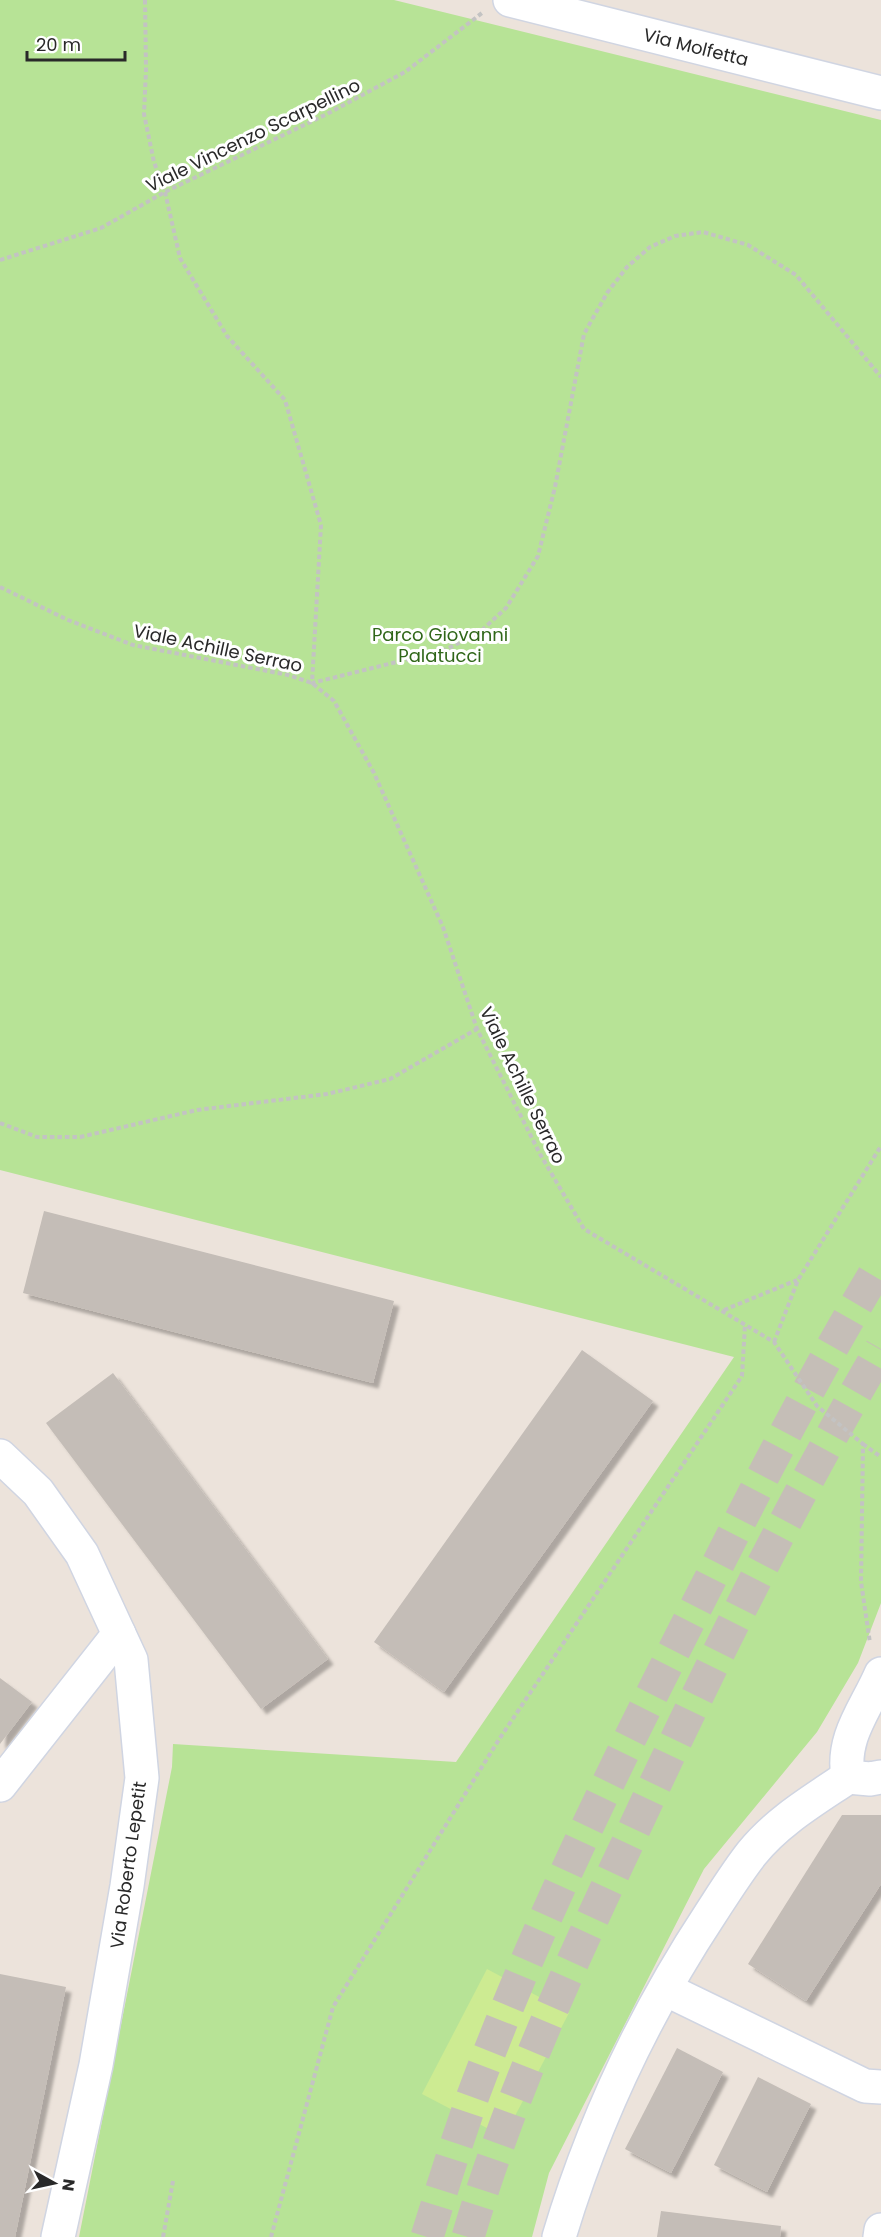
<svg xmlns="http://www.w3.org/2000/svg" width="881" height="2237" font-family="Poppins,sans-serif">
<defs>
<filter id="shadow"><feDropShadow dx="5.5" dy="5.5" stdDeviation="1.5" flood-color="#0004"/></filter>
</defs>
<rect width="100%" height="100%" fill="#ece3db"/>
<polygon fill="#b7e396" points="0,0 394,0 881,120 881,1603 858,1663 817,1732 704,1869 549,2173 532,2237 79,2237 172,1767 173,1744 456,1762 734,1357 0,1170"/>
<polygon fill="#cdeb92" points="487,1969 569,2013 504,2137 422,2094"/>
<g fill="#c4bdb7" filter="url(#shadow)">
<polygon points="44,1211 394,1301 373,1383 23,1293"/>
<polygon points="582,1350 653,1401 444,1692 374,1642"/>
<polygon points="113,1373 328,1659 261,1709 46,1423"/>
<polygon points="0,1678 32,1702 0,1744"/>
<polygon points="842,1815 881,1815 881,1884 806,2001 748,1964"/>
<polygon points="0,1974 66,1987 15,2237 0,2237"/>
<polygon points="677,2048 723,2072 671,2173 625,2149"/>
<polygon points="758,2077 811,2104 767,2192 714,2165"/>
<polygon points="661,2211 781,2226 780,2237 657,2237"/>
</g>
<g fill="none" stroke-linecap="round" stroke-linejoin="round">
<g stroke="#c5beb7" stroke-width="33" stroke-dasharray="33 16" stroke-linecap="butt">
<path d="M427 2237C442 2189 457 2140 474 2093 535 1928 614 1768 694 1611 754 1493 813 1376 881 1263"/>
<path d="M468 2237C510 2094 572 1961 635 1827 711 1664 791 1503 881 1349"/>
</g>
<g stroke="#d0d5e2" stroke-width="36">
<g id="minor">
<polyline points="510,0 881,93"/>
<polyline points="0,1456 38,1492 82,1554 131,1660 142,1778 127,1886 96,2065 58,2237"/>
<path d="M848 1777C841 1737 866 1709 881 1674"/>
<polyline points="848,1777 870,1779 881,1777"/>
<polyline points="0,1785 119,1634"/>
<polyline points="665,1989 865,2086 881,2087"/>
<path d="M559 2237C593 2123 645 2013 711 1913 724 1893 737 1872 752 1853 778 1821 814 1800 848 1777"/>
<polyline points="880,2237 881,2230"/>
</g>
</g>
<g stroke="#c3c3c3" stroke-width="4" stroke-dasharray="4.5 3" stroke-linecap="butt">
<polyline points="145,0 146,70 144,114 154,162 165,192 180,258 227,336 285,400 321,525 312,683 445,650 480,632 506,608 538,556 555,487 584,334 607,293 627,267 650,247 675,236 703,232 748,245 796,275 881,377"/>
<polyline points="0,260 101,228 165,192 327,114 405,72 482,13"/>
<polyline points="0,587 68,620 133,645 288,675 312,683 334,701 374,773 443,927 477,1029 540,1154 584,1229 774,1342 817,1406 863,1444 861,1582 870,1643"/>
<polyline points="0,1123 37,1137 80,1137 197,1110 327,1094 390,1079 477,1029"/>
<polyline points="724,1310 797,1280"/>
<polyline points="774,1342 798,1280 881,1146"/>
<polyline points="863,1444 881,1457"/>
<polyline points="163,2237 173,2181"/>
<polyline points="271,2237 333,2007 498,1741 742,1376 745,1325"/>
</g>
<use href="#minor" stroke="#fff" stroke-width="33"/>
</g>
<g text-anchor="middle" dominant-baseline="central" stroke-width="6" stroke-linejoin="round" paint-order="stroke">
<g font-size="18" fill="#292929" stroke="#fff">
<text transform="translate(696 47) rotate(14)">Via Molfetta</text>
<text transform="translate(253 135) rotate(-26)">Viale Vincenzo Scarpellino</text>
<text transform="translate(218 648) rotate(12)">Viale Achille Serrao</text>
<text transform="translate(523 1085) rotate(64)">Viale Achille Serrao</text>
<text transform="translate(128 1865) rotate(-82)">Via Roberto Lepetit</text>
</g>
<g font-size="18" fill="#306719" stroke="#fff">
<text x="440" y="634">Parco Giovanni<tspan x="440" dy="21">Palatucci</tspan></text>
</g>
</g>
<g transform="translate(54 2183) rotate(98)" stroke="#ffffff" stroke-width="4.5" paint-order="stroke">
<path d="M0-4.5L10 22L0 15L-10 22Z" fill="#292929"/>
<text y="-9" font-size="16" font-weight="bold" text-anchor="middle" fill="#292929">N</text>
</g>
<path d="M27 51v9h98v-9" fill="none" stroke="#292929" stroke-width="3"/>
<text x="36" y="51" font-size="18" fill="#292929" stroke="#ffffff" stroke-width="4.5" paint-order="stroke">20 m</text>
</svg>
